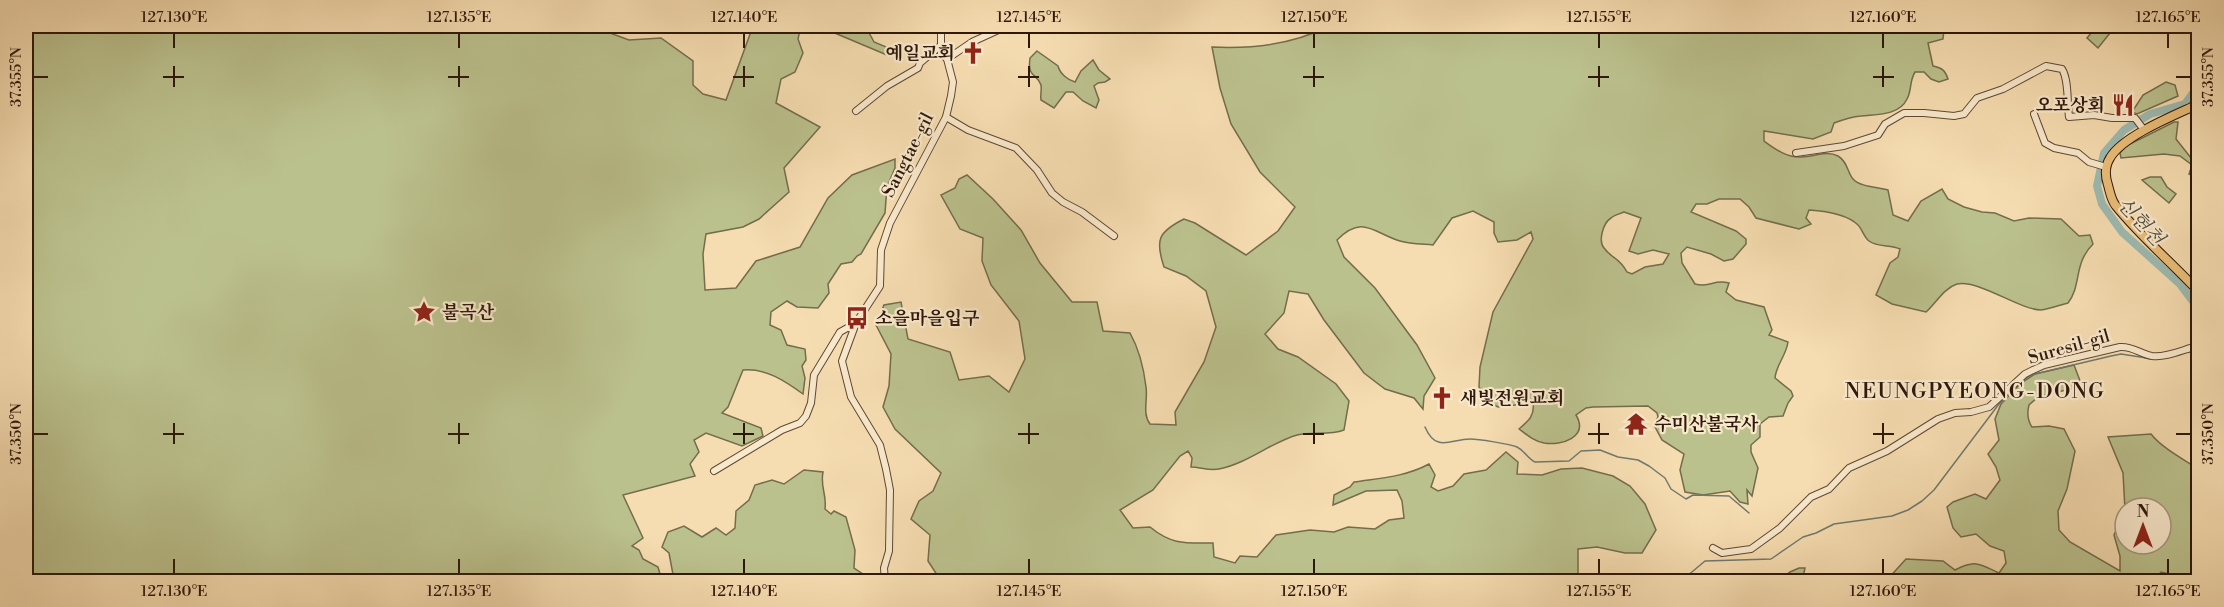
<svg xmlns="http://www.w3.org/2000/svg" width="2224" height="607" font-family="'Libre Bodoni','Noto Serif KR',serif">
<rect width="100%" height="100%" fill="#f6ddb1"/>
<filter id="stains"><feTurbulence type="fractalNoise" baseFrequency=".00333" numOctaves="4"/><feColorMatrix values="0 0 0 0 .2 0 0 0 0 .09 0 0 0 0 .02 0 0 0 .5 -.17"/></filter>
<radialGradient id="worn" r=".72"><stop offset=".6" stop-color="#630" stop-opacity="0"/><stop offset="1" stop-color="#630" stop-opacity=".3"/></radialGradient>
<g fill="#bbc18d" stroke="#746c4c" stroke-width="1.5" fill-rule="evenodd">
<path d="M26 26H591L629 40 661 38 693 61V85L703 94 726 100 753 26H801L798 39 803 53 795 72 781 79 776 103 820 127 784 168 789 192 759 219 743 227 706 234 703 254 705 290 736 288 756 261 800 247 828 198 852 175 895 159V168L887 187 885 213 861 254 857 256 852 262 841 264 828 284 829 293 818 308 797 307 787 301 771 312 770 325 781 330 787 345 805 349 806 360 802 366 805 378 803 394C785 381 766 368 743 370L728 407 722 413 761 428 763 436 742 446 706 433 694 440 699 452 690 464 695 476 623 495 643 538 632 546 639 550 643 559 658 567 662 581H26Z"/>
<polygon points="818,26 856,26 867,29 874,42 891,49 887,55"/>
<path d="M1329 26H1939L1944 29 1943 39 1928 43 1933 66C1942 68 1945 70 1948 79L1939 82 1931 79 1924 72H1915C1909 82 1912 90 1907 99 1899 116 1876 114 1861 116 1851 117 1842 120 1834 123L1831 132 1813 139 1764 131V141C1775 149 1787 158 1802 157 1814 157 1826 150 1838 156 1848 162 1847 172 1853 179 1860 187 1878 187 1888 190L1893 215 1908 221 1921 201 1942 189 1948 199 1964 207 1982 212 1995 213 2014 221 2029 218 2061 219 2079 236 2090 235 2093 244C2073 264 2082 285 2068 303 2060 305 2049 309 2041 310 2020 310 1978 279 1957 284 1944 288 1936 303 1926 312L1892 304 1876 295 1890 263 1898 257 1900 249C1891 244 1878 248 1869 241 1864 237 1862 229 1858 225 1847 214 1824 211 1809 210L1806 218 1811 224 1799 229 1756 218 1749 207 1740 199H1719L1707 204H1696L1691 212 1736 231 1746 239V244L1733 259 1724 261 1711 254 1687 247 1681 253 1682 263 1695 284C1712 288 1712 279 1729 283L1726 292 1736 300 1764 307 1772 330 1769 335 1788 342C1786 356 1776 365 1775 378L1791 391 1793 396 1788 403 1783 416 1769 417 1760 424V437L1751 445V452L1758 468 1752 496 1747 490 1748 504 1740 502 1730 491 1703 495 1685 492 1680 470 1684 454 1662 440 1654 425 1658 417 1657 413 1648 406 1593 407 1586 408 1576 415C1589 437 1562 446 1544 443 1534 441 1527 435 1519 429 1528 421 1535 416 1533 403L1498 407 1489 402 1479 387 1480 367 1493 312 1533 239 1531 232 1517 240 1498 242 1494 233V222L1473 211 1452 218 1433 245C1422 244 1410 244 1400 241 1373 233 1363 214 1337 240L1344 257 1375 288 1417 345 1435 378 1424 396 1423 409 1414 398 1385 389 1364 373 1324 320 1308 294 1289 291 1284 313 1265 334 1278 349 1298 357 1336 384 1349 401 1344 430C1328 436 1313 431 1297 435 1270 443 1248 463 1219 469 1209 471 1200 467 1191 467L1192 458 1188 451 1180 456 1153 490 1120 510 1133 528 1150 527C1172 545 1185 543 1213 543L1214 557 1235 563 1240 556 1257 557 1276 535 1310 530 1334 532 1348 527 1375 529 1389 520 1404 518 1402 501 1397 490 1366 491 1333 505 1334 495 1350 487 1354 482C1380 478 1405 477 1429 464L1435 475 1431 487 1438 491 1453 486 1464 474 1486 470 1506 452 1518 462 1517 474 1542 475 1561 469 1582 468 1613 476 1630 486 1645 504 1656 530 1642 553H1625L1597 547 1578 549V582L941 581 928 561 930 535 911 519 919 501 933 491 941 473 895 429 883 407 889 386 891 354 876 325 884 305 901 302 908 339 950 352 959 380 989 376 1009 392 1025 359 1019 321 991 285 982 261 983 238 960 229 941 195 955 188 959 179 967 175 993 199 1021 230 1040 263 1072 302H1097L1103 331 1130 333C1139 349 1144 370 1146 387 1148 399 1142 414 1150 424L1176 425 1175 412 1204 362 1216 327 1206 291 1186 276 1164 267C1155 240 1158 232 1184 219L1195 223 1246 255 1278 231 1295 207 1260 172 1231 124 1220 88 1212 47C1252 49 1294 44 1329 26ZM1624 212 1641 218 1629 251 1638 254 1653 250 1669 254 1663 264 1645 267 1632 274 1627 272C1619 257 1612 259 1604 248 1598 241 1603 223 1611 218 1614 215 1620 214 1624 212Z"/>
<polygon points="2097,26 2120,26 2110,33 2098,48 2087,38"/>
<path d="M1037 51 1058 66C1060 74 1068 80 1075 82L1081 71 1093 60 1099 70 1110 79 1105 82 1098 83 1094 86 1099 100 1096 108 1083 101 1073 92H1066L1054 108 1041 100C1040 95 1042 90 1041 85 1037 73 1027 78 1030 58Z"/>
<polygon points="2166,82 2175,85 2178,96 2137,114 2132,112 2143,95"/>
<polygon points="2174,122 2178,122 2176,139 2191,158 2198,163 2198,178 2189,174 2192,165 2180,156 2164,154 2121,158 2120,153 2126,146"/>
<polygon points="2150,177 2161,177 2167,187 2176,194 2169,203 2142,180"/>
<path d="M2074 365 2082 386 2038 397 2029 405C2027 413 2027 420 2032 427L2049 426 2064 429 2075 451 2067 489 2058 511 2059 530 2070 542 2120 571V556L2114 535 2125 510 2123 473 2108 437 2151 434C2162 448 2183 459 2198 469V581H2175L2173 575 2161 572 2153 582 1886 581 1906 559 1943 561 1955 570C1976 559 1979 564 1999 573L2006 563 2004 551 1990 546 1976 534 1961 537 1953 528 1947 507 1953 502 1975 494 1986 499 2000 480 1996 467 1988 454 1999 440 1995 419 2001 404 2021 383 2035 374ZM2125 508H2161V544H2125Z"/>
<path d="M804 470 823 472C820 488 827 494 825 509L831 514 834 511 846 517 855 550 854 568 869 578 868 581 675 582 674 580 669 553 662 547 668 532 684 526 702 537 716 528 726 535 735 528 736 511 749 500 755 485 772 480 784 484Z"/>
<polygon points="1799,568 1805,568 1803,577 1798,581 1779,581 1790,572"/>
</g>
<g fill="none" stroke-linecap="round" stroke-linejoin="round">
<g stroke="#70796f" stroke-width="1.5">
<polyline points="2187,352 2198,351"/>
<polyline points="2022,381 2031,375 2111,356 2121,354 2153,359"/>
<path d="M1425 427C1436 453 1451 439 1470 439 1478 439 1510 444 1517 447 1525 451 1527 458 1535 462L1569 461 1581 451 1600 450 1618 457 1638 460 1649 466 1665 478 1671 489 1686 499 1693 495 1729 496 1749 513"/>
<polyline points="1680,582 1705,561 1771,559 1803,537 1816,533 1834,524 1892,516 1908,510 1922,501 1934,490 1999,404 2014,388"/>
</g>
<polyline stroke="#9dbbb2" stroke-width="8" points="2198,86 2185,104 2150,114 2124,130 2104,153 2097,186 2102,204 2122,232 2180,284 2198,308"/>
<g stroke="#5f4834" stroke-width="8">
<g id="minor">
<polyline points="941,26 941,53 947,59"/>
<polyline points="1164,26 1188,30"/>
<polyline points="856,111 887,86 918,68 920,63 940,46"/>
<polyline points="2034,114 2045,143 2054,148 2078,153 2089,162 2106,167"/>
<polyline points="946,117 968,130 1016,148 1037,170 1052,193 1063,202 1082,212 1114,236"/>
<path d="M1796 153 1844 146 1878 135 1885 124 1904 113H1924L1954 116 1964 114 1977 98 2003 89 2046 66 2062 69C2069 80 2067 103 2069 117L2094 115 2112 118H2135L2144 130"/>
<polyline points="856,323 842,361 851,397 880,445 886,469 890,490 889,551 884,568 885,582"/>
<polyline points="714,471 782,430 800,423 806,416 811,403 814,375 840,332 856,323 880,286 881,250 890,223 946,117 951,96 953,82 947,59 972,42 1007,26"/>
<path d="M1713 548 1722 553 1751 549 1780 528 1811 497 1829 489 1849 468 1887 451 1938 419 1955 413 1971 412 1989 407 2025 374 2033 370 2044 365 2120 347C2133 346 2140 354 2152 356 2167 358 2184 349 2198 346"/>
</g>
</g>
<g stroke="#2d170b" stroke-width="10">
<path id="major" d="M2198 101 2192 107C2170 117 2122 137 2110 158 2105 166 2105 176 2108 185 2110 192 2111 200 2116 206 2141 237 2171 262 2198 291"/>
</g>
<use href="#minor" stroke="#f9e9cc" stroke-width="6"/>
<use href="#major" stroke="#ebbe78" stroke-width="8"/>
</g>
<path fill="none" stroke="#2d170b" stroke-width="2" d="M174 33V48M459 33V48M744 33V48M1029 33V48M1314 33V48M1599 33V48M1883 33V48M2168 33V48M174 66V87M459 66V87M744 66V87M1029 66V87M1314 66V87M1599 66V87M1883 66V87M33 77H48M163 77H184M448 77H469M733 77H754M1018 77H1039M1303 77H1324M1588 77H1609M1873 77H1894M2176 77H2191M174 423V444M459 423V444M744 423V444M1029 423V444M1314 423V444M1599 423V444M1883 423V444M33 434H48M163 434H184M448 434H469M733 434H754M1018 434H1039M1303 434H1324M1588 434H1609M1873 434H1894M2176 434H2191M174 559V574M459 559V574M744 559V574M1029 559V574M1314 559V574M1599 559V574M1883 559V574M2168 559V574"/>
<defs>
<g id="church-bare" transform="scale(1.8)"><path d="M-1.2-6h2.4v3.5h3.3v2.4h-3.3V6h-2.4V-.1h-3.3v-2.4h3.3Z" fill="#8f2418" stroke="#f9e9cc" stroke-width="2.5" paint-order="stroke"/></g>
<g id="restaurant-bare" transform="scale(1.8)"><path d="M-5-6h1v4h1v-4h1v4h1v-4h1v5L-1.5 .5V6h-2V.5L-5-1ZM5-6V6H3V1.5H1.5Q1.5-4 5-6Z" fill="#8f2418" stroke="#f9e9cc" stroke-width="2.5" paint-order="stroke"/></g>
<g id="sight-bare" transform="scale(1.8)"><path d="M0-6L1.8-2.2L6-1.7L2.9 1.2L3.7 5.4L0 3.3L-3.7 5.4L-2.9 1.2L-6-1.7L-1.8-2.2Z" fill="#8f2418" stroke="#f9e9cc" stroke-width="2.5" paint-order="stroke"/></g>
<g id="bus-bare" transform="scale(1.8)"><path d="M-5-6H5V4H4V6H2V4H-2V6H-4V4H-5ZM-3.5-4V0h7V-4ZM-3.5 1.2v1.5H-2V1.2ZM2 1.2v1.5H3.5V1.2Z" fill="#8f2418" stroke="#f9e9cc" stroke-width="2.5" paint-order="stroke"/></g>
<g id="temple-bare" transform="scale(1.8)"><path d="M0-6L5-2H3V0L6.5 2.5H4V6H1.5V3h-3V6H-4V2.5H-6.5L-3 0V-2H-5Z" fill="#8f2418" stroke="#f9e9cc" stroke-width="2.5" paint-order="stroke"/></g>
</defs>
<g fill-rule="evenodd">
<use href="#church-bare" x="973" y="53"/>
<use href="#restaurant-bare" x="2123" y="105"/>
<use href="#sight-bare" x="424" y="312"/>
<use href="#bus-bare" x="857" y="318"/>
<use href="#church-bare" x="1442" y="398"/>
<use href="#temple-bare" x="1636" y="424"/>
</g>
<g text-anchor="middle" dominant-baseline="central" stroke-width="4.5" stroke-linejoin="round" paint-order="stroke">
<g font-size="18" font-weight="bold" fill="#2d170b" stroke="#f9e9cc" text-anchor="start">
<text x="955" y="53" text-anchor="end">예일교회</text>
<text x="2105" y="105" text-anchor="end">오포상회</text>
<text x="442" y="312">불곡산</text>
<text x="875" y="318">소을마을입구</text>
<text x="1460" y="398">새빛전원교회</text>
<text x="1654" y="424">수미산불국사</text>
</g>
<g font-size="18" fill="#2d170b" stroke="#f9e9cc">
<text transform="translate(908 155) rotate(-63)">Sangtae-gil</text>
<text transform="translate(2069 347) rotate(-16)">Suresil-gil</text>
</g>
<g font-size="20" font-style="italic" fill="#545045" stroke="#f9e9cc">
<text transform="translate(2140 222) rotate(47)">신현천</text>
</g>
<g font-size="21" letter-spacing="1.5" fill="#2d170b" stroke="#f9e9cc">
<text x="1975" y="392">NEUNGPYEONG-DONG</text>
</g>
</g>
<rect width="2224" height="607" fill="none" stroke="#f6ddb1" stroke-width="66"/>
<g transform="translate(2143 526)"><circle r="28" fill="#f9e9cc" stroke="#a7957f" stroke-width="1.5"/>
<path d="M0-4.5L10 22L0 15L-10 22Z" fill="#8f2418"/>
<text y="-9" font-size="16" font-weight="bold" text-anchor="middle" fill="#2d170b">N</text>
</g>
<rect x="33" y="33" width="2158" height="541" fill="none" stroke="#2d170b" stroke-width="2"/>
<g font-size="15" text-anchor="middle" fill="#2d170b">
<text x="174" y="22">127.130°E</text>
<text x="459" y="22">127.135°E</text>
<text x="744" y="22">127.140°E</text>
<text x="1029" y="22">127.145°E</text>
<text x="1314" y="22">127.150°E</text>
<text x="1599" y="22">127.155°E</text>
<text x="1883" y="22">127.160°E</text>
<text x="2168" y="22">127.165°E</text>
<text transform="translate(16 77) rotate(-90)" y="5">37.355°N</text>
<text transform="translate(2208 77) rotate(-90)" y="5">37.355°N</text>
<text transform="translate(16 434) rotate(-90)" y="5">37.350°N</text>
<text transform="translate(2208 434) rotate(-90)" y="5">37.350°N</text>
<text x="174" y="596">127.130°E</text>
<text x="459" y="596">127.135°E</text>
<text x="744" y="596">127.140°E</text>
<text x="1029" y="596">127.145°E</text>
<text x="1314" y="596">127.150°E</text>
<text x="1599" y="596">127.155°E</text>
<text x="1883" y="596">127.160°E</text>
<text x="2168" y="596">127.165°E</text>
</g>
<rect width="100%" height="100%" filter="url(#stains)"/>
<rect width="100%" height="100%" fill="url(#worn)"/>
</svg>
